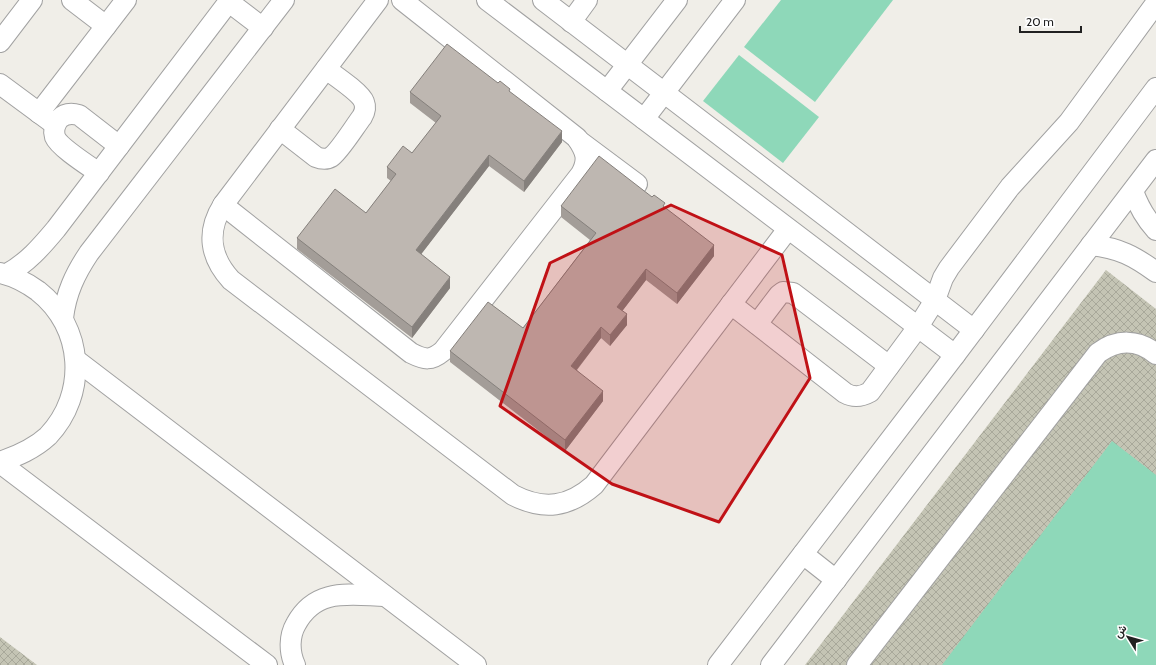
<svg xmlns="http://www.w3.org/2000/svg" width="1156" height="665" font-family="Cabin,Vazirmatn,sans-serif">
<defs>
<pattern id="construction-cross-hatch" width="8" height="8" patternUnits="userSpaceOnUse"><rect width="8" height="8" fill="#c4c4b4"/><path d="M0 0l8 8M0 8l8-8" fill="none" stroke="#a8a89a"/></pattern>
</defs>
<rect width="100%" height="100%" fill="#f0eee8"/>
<g fill="url(#construction-cross-hatch)">
<polygon points="1106,270 1156,309 1156,665 805,665"/>
<polygon points="0,637 37,665 0,665"/>
</g>
<g fill="#8ed8b9">
<polygon points="781,0 893,0 815,102 744,47"/>
<polygon points="739,55 819,117 783,163 703,101"/>
<polygon points="1112,441 1156,475 1156,665 942,665"/>
</g>
<g fill="none" stroke-linecap="round" stroke-linejoin="round">
<g stroke="#a2a2a2" stroke-width="22">
<g id="minor">
<polyline points="72,0 106,26"/>
<path d="M378 0 223 205C206 232 210 257 231 280L513 495C544 511 569 507 594 485L788 229"/>
<polyline points="487,0 955,355"/>
<polyline points="543,0 974,330"/>
<polyline points="229,2 263,28"/>
<polyline points="571,22 587,0"/>
<polyline points="0,42 32,0"/>
<polyline points="0,84 50,121"/>
<polyline points="607,91 677,0"/>
<polyline points="39,113 126,0"/>
<polyline points="644,119 735,0"/>
<path d="M280 129 316 157C321 159 326 160 331 157 339 152 355 126 362 117 365 112 366 107 364 102 361 93 334 75 326 69"/>
<polyline points="578,140 637,184"/>
<path d="M99 173C89 166 59 147 55 137 53 130 55 124 59 119 65 113 72 113 79 115L119 146"/>
<path d="M1133 191C1138 205 1145 218 1156 230"/>
<path d="M223 205 411 353C425 360 431 361 443 351L581 174C589 159 586 152 577 138L402 0"/>
<path d="M1091 245C1119 248 1134 256 1156 272"/>
<path d="M0 273C14 276 27 283 38 291 84 327 88 394 48 436 34 449 17 456 0 462"/>
<path d="M7 274C27 263 41 247 56 229L230 0"/>
<path d="M731 304 845 393C854 398 861 397 870 392L918 327 935 300 943 278 949 268 1010 187 1069 122 1156 3"/>
<path d="M63 318C66 293 75 274 89 253L284 0"/>
<polyline points="757,324 779,295 783,292 793,293 889,366"/>
<polyline points="76,360 476,665"/>
<polyline points="0,463 267,665"/>
<polyline points="803,554 836,580"/>
<path d="M295 665C289 652 289 636 296 624 316 587 350 595 385 596"/>
<polyline points="718,665 955,355 1156,88"/>
<polyline points="771,665 1156,160"/>
<path d="M857 665 1098 353C1117 339 1138 339 1156 354"/>
</g>
</g>
<use href="#minor" stroke="#fff" stroke-width="20"/>
</g>
<g fill="#a39d98">
<polygon points="410,92 510,92 562,142 524,192 489,166 421,254 450,288 412,338 297,249 297,238 366,213 391,181 387,178 387,167 412,153 436,123 410,103"/>
<polygon points="561,206 665,207 714,256 677,304 646,280 622,311 627,325 610,346 601,338 577,370 603,401 565,451 450,362 450,351 523,328 590,240 561,217"/>
</g>
<g fill="#85807c">
<polygon points="562,131 562,142 524,192 524,181"/>
<polygon points="489,155 489,166 416,261 416,250"/>
<polygon points="714,245 714,256 677,304 677,293"/>
<polygon points="646,269 646,280 617,318 617,307"/>
<polygon points="450,277 450,288 412,338 412,327"/>
<polygon points="627,314 627,325 610,346 610,335"/>
<polygon points="601,327 601,338 571,377 571,366"/>
<polygon points="603,391 603,401 565,451 565,440"/>
</g>
<g fill="#beb7b1" stroke="#85807c">
<polygon points="447,44 498,83 500,81 510,89 509,91 562,131 524,181 489,155 416,250 450,277 412,327 297,238 335,189 366,213 396,174 387,167 403,146 412,153 441,116 410,92"/>
<polygon points="599,156 652,197 654,195 665,203 663,206 714,245 677,293 646,269 617,307 627,314 610,335 601,327 571,366 603,391 565,440 450,351 488,302 523,328 596,233 561,206"/>
</g>
<path fill="#c01116" fill-opacity="0.2" stroke="#c01116" stroke-width="3" stroke-linejoin="round" d="M671 205 782 255 810 378 719 522 612 484 500 406 550 263Z"/>
<g transform="translate(1128 637) rotate(307)" stroke="#ffffff" stroke-width="3" paint-order="stroke">
<path d="M0-3L7 15L0 10L-7 15Z" fill="#212121"/>
<text y="-6" font-size="11" font-weight="bold" text-anchor="middle" fill="#212121">ش</text>
</g>
<path d="M1020 26v6h61v-6" fill="none" stroke="#212121" stroke-width="2"/>
<text x="1026" y="26" font-size="12" fill="#212121" stroke="#ffffff" stroke-width="3" paint-order="stroke">20 m</text>
</svg>
